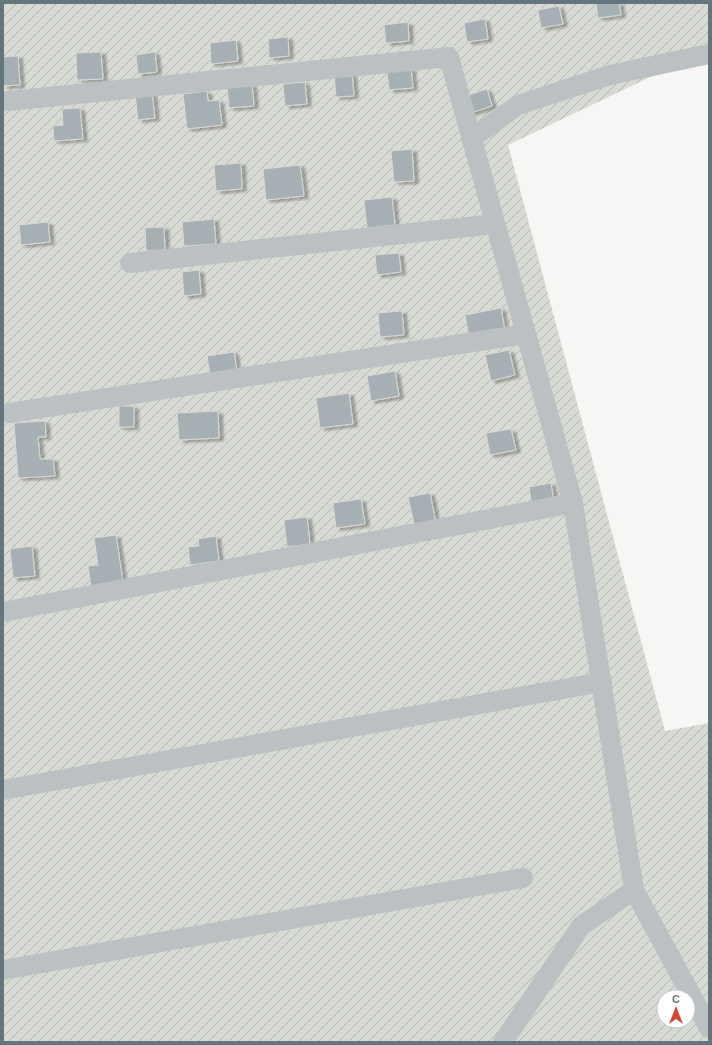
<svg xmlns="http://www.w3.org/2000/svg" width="712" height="1045" font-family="Arial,sans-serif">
<defs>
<pattern id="garden-furrows" width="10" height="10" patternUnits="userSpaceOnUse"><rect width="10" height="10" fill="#d7dbd3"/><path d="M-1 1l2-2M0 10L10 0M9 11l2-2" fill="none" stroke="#b2b6b0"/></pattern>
<filter id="shadow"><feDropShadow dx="4.5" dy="2.5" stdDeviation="1" flood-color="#0004"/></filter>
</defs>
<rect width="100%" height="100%" fill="#f7f6f4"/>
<path fill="url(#garden-furrows)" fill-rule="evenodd" d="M3 3H709V49L508 145 665 731 709 723V1042H3ZM664 997H688V1021H664Z"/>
<g fill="#a6afb3" stroke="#d8d8d6" filter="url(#shadow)">
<polygon points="596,3 619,3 621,15 598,18"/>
<polygon points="559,6 563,24 541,28 538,10"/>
<polygon points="485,19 488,39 467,42 464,23"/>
<polygon points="408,22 409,41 386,43 384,25"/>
<polygon points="288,37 289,56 269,58 268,39"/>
<polygon points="236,40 238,61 211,64 210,43"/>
<polygon points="101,52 103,79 77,80 76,53"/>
<polygon points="155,52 157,72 138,74 136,55"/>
<polygon points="18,56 20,85 3,86 3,57"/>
<polygon points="411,68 413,88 389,90 387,71"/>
<polygon points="352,73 354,96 336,97 334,74"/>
<polygon points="305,82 307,104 285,106 283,84"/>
<polygon points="252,84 254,106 229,108 227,86"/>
<polygon points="487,89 492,106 471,113 466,96"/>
<polygon points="207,91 208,101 219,100 222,125 187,129 183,94"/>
<polygon points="152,92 155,118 138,120 135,94"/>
<polygon points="80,108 83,139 54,141 53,126 63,125 62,109"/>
<polygon points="412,149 414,181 394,182 391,151"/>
<polygon points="241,163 242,189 216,191 214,165"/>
<polygon points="300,165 304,196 266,200 263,169"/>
<polygon points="392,197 395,225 367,228 364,200"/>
<polygon points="214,219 216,244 184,246 182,222"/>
<polygon points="48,222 50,242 21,245 19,225"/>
<polygon points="164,227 165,250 146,251 145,228"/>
<polygon points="399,253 401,272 377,275 375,255"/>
<polygon points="199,270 201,294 184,296 182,272"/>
<polygon points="501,308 505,331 469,337 465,315"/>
<polygon points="402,311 404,335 380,337 378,313"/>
<polygon points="509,350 515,375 491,381 485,355"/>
<polygon points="234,352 237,372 210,376 207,356"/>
<polygon points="395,371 399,396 371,401 367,376"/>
<polygon points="349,393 353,424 320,428 316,398"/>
<rect x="119" y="406" width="15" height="21"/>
<polygon points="218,411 219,438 179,440 177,413"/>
<polygon points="45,421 46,437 38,437 40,459 53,459 55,476 18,478 14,423"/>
<polygon points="511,429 516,450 490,455 486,433"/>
<polygon points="551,483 554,502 532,506 529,487"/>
<polygon points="430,493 436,523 415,528 408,497"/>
<polygon points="361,499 365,524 336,528 333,503"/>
<polygon points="307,517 310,544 287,547 284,520"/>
<polygon points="116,535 123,582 91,587 88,566 98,565 94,538"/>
<polygon points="216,536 219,561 190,565 188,547 199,546 198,539"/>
<polygon points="32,546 35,576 13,578 10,549"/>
</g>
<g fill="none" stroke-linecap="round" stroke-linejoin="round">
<g stroke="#bbc1c3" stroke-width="20">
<polyline points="8,101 449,57 573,503 634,890 709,1028"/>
<polyline points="471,139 518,105 610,75 709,54"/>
<polyline points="130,263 495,224"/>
<polyline points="9,413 526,334"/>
<polyline points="3,612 573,503"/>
<polyline points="3,790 602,682"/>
<polyline points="3,970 523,878"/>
<polyline points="503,1042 581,926 634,890"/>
</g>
</g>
<rect width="712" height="1045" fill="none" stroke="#64757d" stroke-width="8"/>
<g transform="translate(676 1009)"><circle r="19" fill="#ffffff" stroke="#c1c8cb"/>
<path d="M0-3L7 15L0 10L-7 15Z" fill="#d74533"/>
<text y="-6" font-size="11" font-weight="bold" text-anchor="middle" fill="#64757d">С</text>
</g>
</svg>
